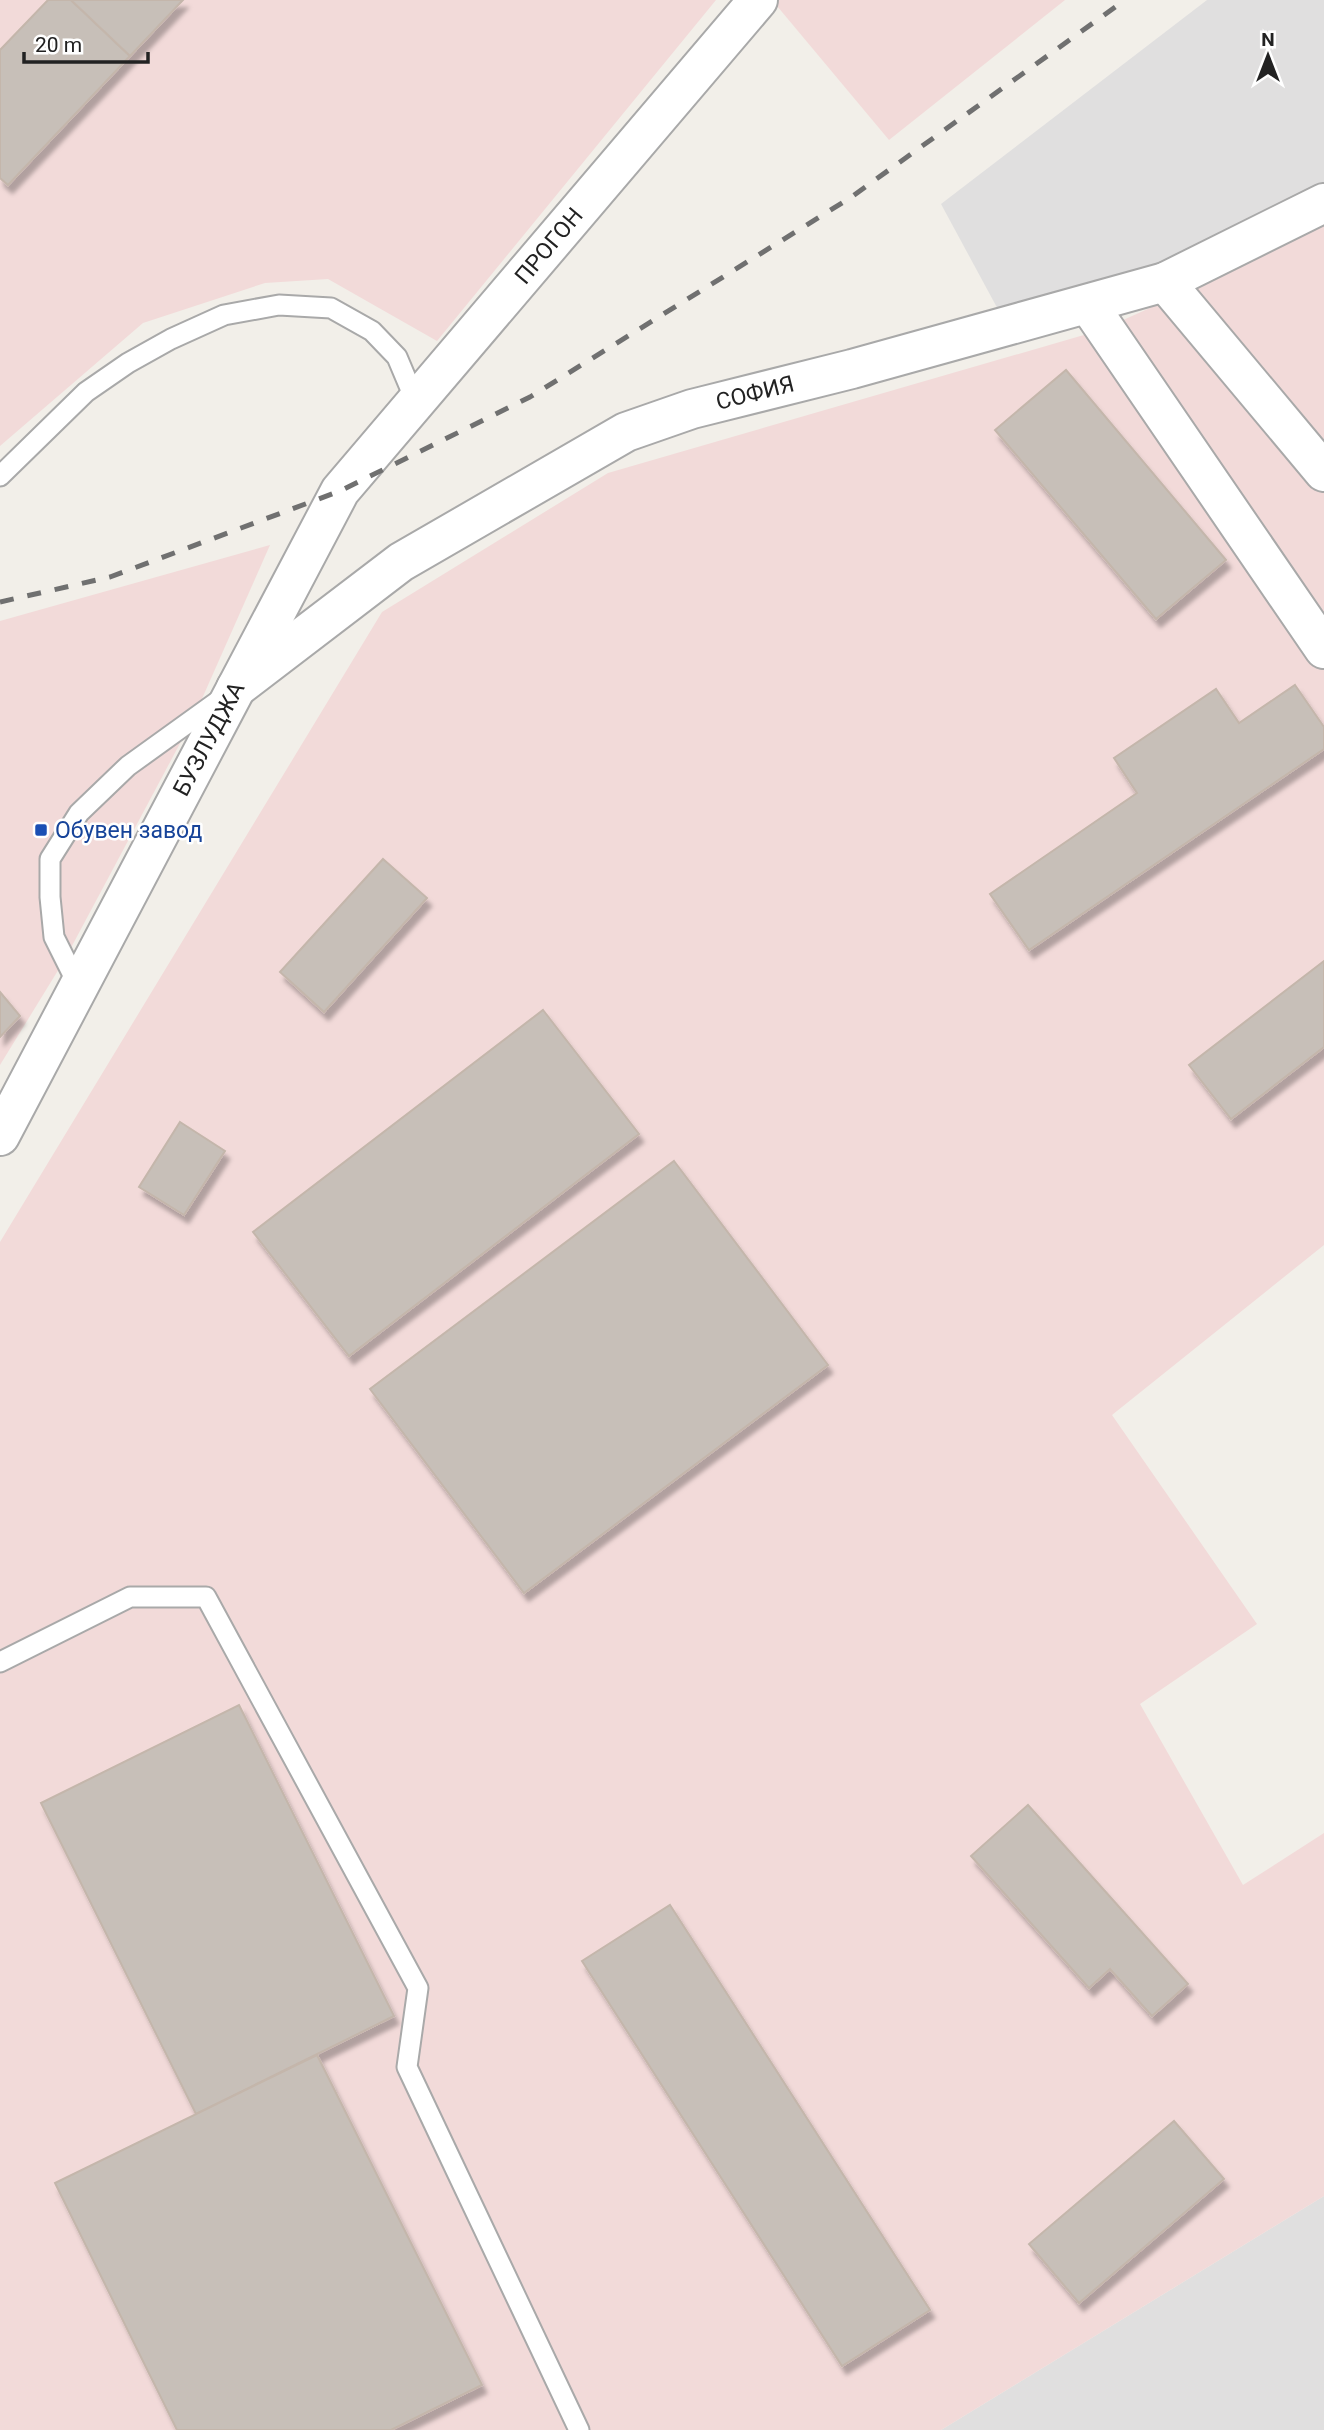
<svg xmlns="http://www.w3.org/2000/svg" width="1324" height="2430" font-family="Roboto,sans-serif">
<defs>
<filter id="shadow"><feDropShadow dx="4.5" dy="8" stdDeviation="2" flood-color="#0004"/></filter>
</defs>
<rect width="100%" height="100%" fill="#f2efe9"/>
<g fill="#e0dfdf">
<polygon points="1207,0 1324,0 1324,216 1007,326 941,204"/>
<polygon points="1324,2196 1324,2430 941,2430"/>
</g>
<g fill="#f2dad9">
<polygon points="0,0 716,0 437,341 328,279 265,283 143,323 0,446"/>
<polygon points="772,0 1065,0 889,140"/>
<polygon points="1324,224 1324,1245 1112,1415 1257,1624 1140,1704 1243,1885 1324,1833 1324,2196 941,2430 0,2430 0,1242 382,612 608,473 1101,330 1172,298"/>
<polygon points="270,545 193,719 65,959 0,1065 0,621"/>
</g>
<g fill="#c7bfb8" stroke="#c4b6ab" stroke-width="2" filter="url(#shadow)">
<polygon points="48,0 71,0 130,56 8,185 0,178 0,50"/>
<polygon points="71,0 183,0 130,56"/>
<polygon points="1066,370 1226,560 1156,619 995,430"/>
<polygon points="1295,685 1324,727 1324,749 1029,950 990,894 1137,793 1114,758 1216,689 1239,723"/>
<polygon points="383,859 427,898 324,1012 280,972"/>
<polygon points="1324,961 1324,1047 1231,1119 1189,1065"/>
<polygon points="0,992 20,1016 0,1037"/>
<polygon points="543,1010 639,1134 349,1356 253,1232"/>
<polygon points="180,1122 225,1151 184,1215 139,1187"/>
<polygon points="674,1161 828,1365 524,1593 370,1389"/>
<polygon points="239,1705 394,2016 196,2114 41,1803"/>
<polygon points="1028,1805 1188,1984 1152,2016 1110,1969 1089,1988 971,1856"/>
<polygon points="670,1905 930,2310 842,2366 582,1961"/>
<polygon points="317,2055 482,2385 391,2430 177,2430 55,2183"/>
<polygon points="1174,2121 1224,2179 1079,2303 1029,2244"/>
</g>
<g fill="none" stroke-linecap="round" stroke-linejoin="round">
<g stroke="#a9a9a9" stroke-width="23">
<g id="service">
<polyline points="0,476 86,392 128,363 171,339 224,315 279,305 331,308 372,331 397,357 416,402"/>
<polyline points="79,987 54,937 50,897 50,859 79,813 128,766 221,699"/>
<polyline points="0,1662 130,1597 206,1597 418,1988 407,2067 579,2430"/>
</g>
</g>
<g stroke="#a9a9a9" stroke-width="42">
<g id="minor">
<polyline points="1165,282 1324,472"/>
<polyline points="1088,304 1324,649"/>
<polyline points="236,688 401,562 626,432 692,409 852,369 1165,282 1324,203"/>
</g>
</g>
<g stroke="#a9a9a9" stroke-width="42">
<polyline id="tertiary" points="0,1136 340,491 758,0"/>
</g>
<use href="#service" stroke="#fff" stroke-width="19"/>
<use href="#minor" stroke="#fff" stroke-width="38"/>
<use href="#tertiary" stroke="#fff" stroke-width="38"/>
<polyline stroke="#707070" stroke-width="5" stroke-dasharray="14 14" stroke-linecap="butt" points="0,602 110,577 340,491 530,397 850,198 1125,0"/>
</g>
<rect fill="#1a4fb4" stroke="#fff" stroke-width="2.5" x="34" y="823" width="14" height="14" rx="3.5"/>
<g text-anchor="middle" dominant-baseline="central" stroke-width="5" stroke-linejoin="round" paint-order="stroke">
<g font-size="23" fill="#222" stroke="#fff">
<text transform="translate(549 246) rotate(-50)">ПРОГОН</text>
<text transform="translate(755 393) rotate(-14)">СОФИЯ</text>
<text transform="translate(209 739) rotate(-62)">БУЗЛУДЖА</text>
</g>
<g font-size="23" fill="#164399" stroke="#fff" text-anchor="start">
<text x="55" y="830">Обувен завод</text>
</g>
</g>
<g transform="translate(1268 56)" stroke="#ffffff" stroke-width="5" paint-order="stroke">
<path d="M0-5L12 26L0 18L-12 26Z" fill="#222222"/>
<text y="-10" font-size="19" font-weight="bold" text-anchor="middle" fill="#222222">N</text>
</g>
<path d="M24 52v10h124v-10" fill="none" stroke="#222222" stroke-width="3.5"/>
<text x="35" y="52" font-size="21" fill="#222222" stroke="#ffffff" stroke-width="5" paint-order="stroke">20 m</text>
</svg>
